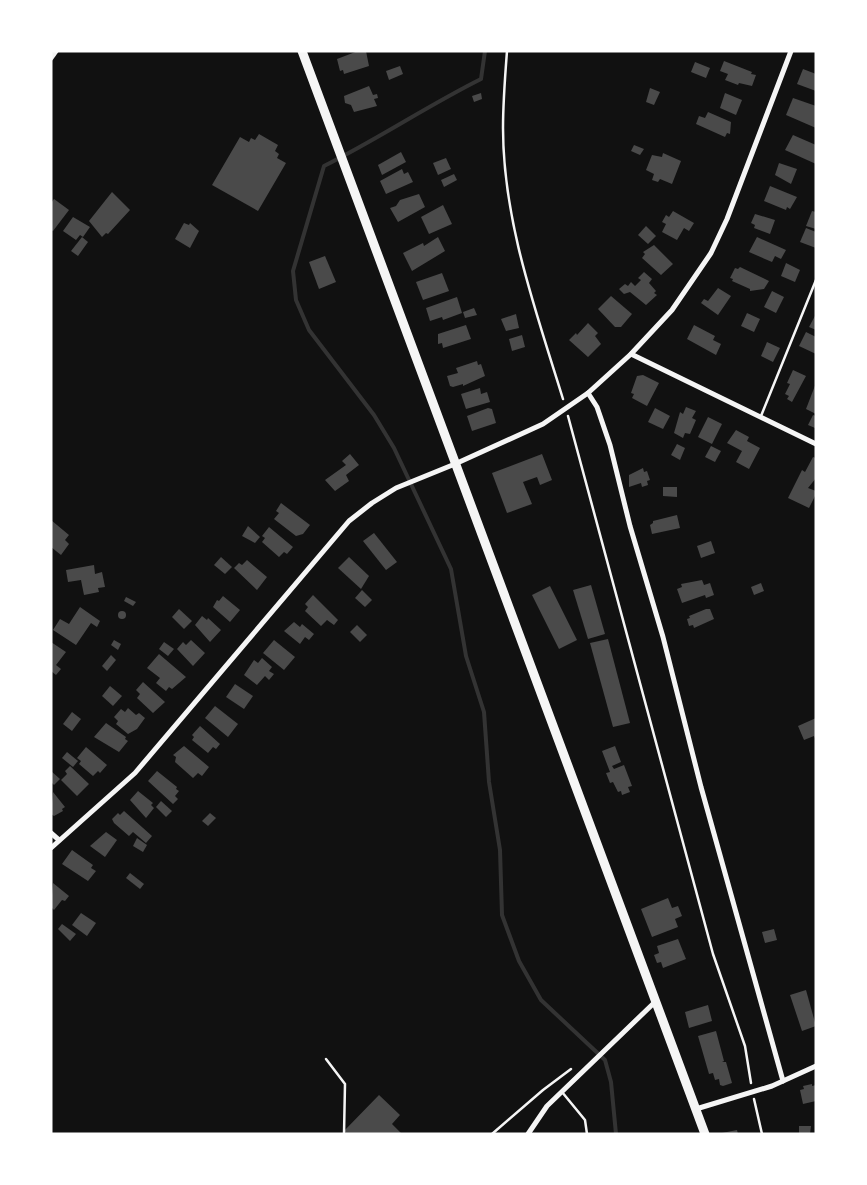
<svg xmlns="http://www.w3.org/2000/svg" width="867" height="1185" font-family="Roboto,sans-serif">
<rect width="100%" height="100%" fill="#111"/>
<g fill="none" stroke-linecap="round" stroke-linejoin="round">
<path stroke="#333" stroke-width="4" d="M485 51 481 79C427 106 378 139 324 166L293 271 296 300 309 330 374 415 394 448 451 569 466 656 484 712 489 782 500 850 502 915 519 961 541 1000 605 1060 611 1082 616 1134"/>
</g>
<g fill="#4a4a4a">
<polygon points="358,51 366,51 369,66 344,74 343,70 340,71 337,59"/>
<polygon points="724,61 752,72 751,74 756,75 752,86 739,83 738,85 725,80 728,74 720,71"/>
<polygon points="695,62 710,68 706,78 691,72"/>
<polygon points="400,66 403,74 389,80 386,71"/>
<polygon points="803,69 816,74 816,91 797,84"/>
<polygon points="369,86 373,95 377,94 378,98 374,99 377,106 354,112 351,105 345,103 344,96"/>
<polygon points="650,88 660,92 654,105 646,102"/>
<polygon points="481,93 482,99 474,102 472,96"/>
<polygon points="725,93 742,100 736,115 720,108"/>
<polygon points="793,98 816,106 816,128 786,115"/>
<polygon points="708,112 731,122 730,134 727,133 725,137 696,124 699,116 705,118"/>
<polygon points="259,134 278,145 275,151 279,154 277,158 286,163 258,211 212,185 240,137 249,142 251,138 255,140"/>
<polygon points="793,135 816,145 816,164 785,150"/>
<polygon points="634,145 644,149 640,155 631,151"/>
<polygon points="401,152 406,162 382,175 378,165"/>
<polygon points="663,153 681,161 672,184 660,179 658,182 652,180 654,174 646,170 652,155 662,157"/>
<polygon points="446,158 451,169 438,175 433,163"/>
<polygon points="779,163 797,169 791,184 775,175"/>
<polygon points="402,169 404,174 408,172 413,182 386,194 380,181"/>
<polygon points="454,174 457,180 444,187 441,180"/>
<polygon points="770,186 797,197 790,209 787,207 786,210 764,201"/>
<polygon points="112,192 130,210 108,234 106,233 102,237 89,221"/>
<polygon points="419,194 425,207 398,222 390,208 396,206 400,200"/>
<polygon points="54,199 69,210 53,231 51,230 51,203"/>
<polygon points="443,205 452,224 429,234 421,217"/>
<polygon points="673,211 694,223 689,231 684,228 677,240 662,232 666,224 662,222 666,215 669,217"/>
<polygon points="812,211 816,212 816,229 806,226"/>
<polygon points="755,214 775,220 770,234 754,228 755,225 751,223"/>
<polygon points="73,217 90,227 83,237 80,235 76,240 63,231"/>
<polygon points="184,223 189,225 190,223 199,231 190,248 175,239"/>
<polygon points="646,226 656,236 648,244 638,235"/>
<polygon points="806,228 816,232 816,248 800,242"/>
<polygon points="82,237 88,242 78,256 71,251"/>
<polygon points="438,237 445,251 412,271 403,253 423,243 424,246"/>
<polygon points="757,237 786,250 781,259 775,256 772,262 749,252"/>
<polygon points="654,245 673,264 661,275 642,258 645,254 643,252"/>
<polygon points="325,256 336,282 319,289 309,262"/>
<polygon points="786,263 800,270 795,282 781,276"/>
<polygon points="740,267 769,281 764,289 750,291 750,289 732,281 733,279 730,278 735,268 738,269"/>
<polygon points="644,272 652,279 649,283 656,291 654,293 657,295 646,305 630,292 624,294 619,289 625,284 628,286 631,282 635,286 641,280 638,278"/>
<polygon points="442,273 449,291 423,300 416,282"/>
<polygon points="718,288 731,296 718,315 701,303 704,299 708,301"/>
<polygon points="772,291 784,297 776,313 764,307"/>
<polygon points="611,296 632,314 621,327 615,327 598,309"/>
<polygon points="457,297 462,313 443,320 442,317 430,321 426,308"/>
<polygon points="474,308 477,315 465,318 463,312"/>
<polygon points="747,313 760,319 754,332 741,326"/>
<polygon points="516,314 519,328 506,331 501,319"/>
<polygon points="816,314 816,330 809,327"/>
<polygon points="588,323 598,333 595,336 601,344 588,357 569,340 576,333 577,335"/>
<polygon points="466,325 471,339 443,348 442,343 438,344 438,334"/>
<polygon points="694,325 715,336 713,340 721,344 716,355 687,339"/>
<polygon points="806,332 816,337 816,354 799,346"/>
<polygon points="522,335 525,347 512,351 509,339"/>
<polygon points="767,342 780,348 773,362 761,356"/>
<polygon points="477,361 478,365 481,364 485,376 463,386 463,384 453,387 450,386 447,376 458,373 456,368"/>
<polygon points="793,370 806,376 792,402 787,399 789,396 785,394 790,384 787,383"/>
<polygon points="643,375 659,383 647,406 632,398 634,394 631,393 637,376"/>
<polygon points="816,383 816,414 806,409"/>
<polygon points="480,388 481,394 487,392 490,402 466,409 461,394"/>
<polygon points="686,407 696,411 692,418 696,420 690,434 685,433 683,438 674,433 680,412 683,414"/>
<polygon points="488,408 492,409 496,423 472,431 467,416"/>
<polygon points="655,408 670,416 663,429 648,422"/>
<polygon points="813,415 816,416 815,428 808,425"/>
<polygon points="708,417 722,424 712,444 698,437"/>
<polygon points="736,430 749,437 747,441 760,448 749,469 736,462 742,451 727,443"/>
<polygon points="677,444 685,448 680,460 671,455"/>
<polygon points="711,446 721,451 715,462 705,457"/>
<polygon points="350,454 359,465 346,475 349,481 335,491 325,480 346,465 342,461"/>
<polygon points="542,454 552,480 540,485 537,477 523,482 532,504 507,513 492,473"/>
<polygon points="813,457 816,458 816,478 808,488 816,491 816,494 809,508 788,498 802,470 805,472"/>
<polygon points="643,468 644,472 647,471 650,480 647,481 648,485 642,487 641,483 629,487 629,475"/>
<polygon points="663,487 677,487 677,497 663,496"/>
<polygon points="281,503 310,525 303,534 296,536 274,519 279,513 276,511"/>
<polygon points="677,515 680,528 652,534 650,525 653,523 653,521"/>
<polygon points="51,520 69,535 65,540 69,544 61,555 51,547"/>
<polygon points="248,526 260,537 255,543 242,536"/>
<polygon points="269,527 293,547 287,554 284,552 279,557 262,542 265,538 262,536"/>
<polygon points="374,533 397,562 386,570 363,541"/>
<polygon points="711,541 715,553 701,558 697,546"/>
<polygon points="221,557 232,567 225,574 214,565"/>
<polygon points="349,557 369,576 361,589 338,568"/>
<polygon points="247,560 267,577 257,590 234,568 239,563 242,565"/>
<polygon points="94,565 95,574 102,572 105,587 98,588 99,592 84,595 81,580 68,582 66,570"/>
<polygon points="702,580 704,585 710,583 714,595 706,598 705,595 682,603 677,589 682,587 681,584"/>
<polygon points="761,583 764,591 754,595 751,587"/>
<polygon points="591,585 605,634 588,639 573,590"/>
<polygon points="550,586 577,640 559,649 532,595"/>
<polygon points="362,590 372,600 365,607 355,598"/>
<polygon points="313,595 338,620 334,625 327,620 321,626 305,611 308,607 305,604"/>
<polygon points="223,596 240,610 230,622 213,607 217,600 219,601"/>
<polygon points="126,597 136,602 133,606 124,601"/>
<polygon points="80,607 100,621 97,627 91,623 76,645 53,630 60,619 69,624"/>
<polygon points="179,609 192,621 184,629 172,617"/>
<polygon points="706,609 710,609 714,619 694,628 693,625 689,626 687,619 690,618 689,616"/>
<circle cx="122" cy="615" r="4"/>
<polygon points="202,616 207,620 208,618 221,630 210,642 195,625"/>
<polygon points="294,622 300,627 302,624 314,634 309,640 305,637 300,644 284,631"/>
<polygon points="357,625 367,635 360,642 350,632"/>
<polygon points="608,639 630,723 613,727 590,643"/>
<polygon points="114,640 121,644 118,650 111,645"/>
<polygon points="191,640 205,653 193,666 177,649 183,642 186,645"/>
<polygon points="274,640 295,657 284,670 263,653"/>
<polygon points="51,642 66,652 56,665 61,669 56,675 51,671"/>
<polygon points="164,642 174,649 168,656 159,649"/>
<polygon points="159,654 186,677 172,689 169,687 166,691 156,683 160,678 147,668"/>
<polygon points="111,655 116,660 107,671 102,666"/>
<polygon points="262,658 272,667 269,671 274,674 269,680 265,676 257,685 244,675 254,660 258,663"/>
<polygon points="143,682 165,702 153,713 137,698 140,694 136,690"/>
<polygon points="235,684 253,696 244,709 226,697"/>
<polygon points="110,686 122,696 113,706 102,696"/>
<polygon points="215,706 238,724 228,737 205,718"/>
<polygon points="128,708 136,715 139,713 145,718 137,729 128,734 116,724 118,721 114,717 121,709 125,712"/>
<polygon points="72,712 81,719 72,731 63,724"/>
<polygon points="816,718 816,741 814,736 804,740 798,726"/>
<polygon points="106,723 126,737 125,739 128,741 119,752 94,737"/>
<polygon points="200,726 220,744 216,749 213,747 208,753 192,740 194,737 192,735"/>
<polygon points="184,746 209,767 202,776 198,773 193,778 175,762 176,757 173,755"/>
<polygon points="615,746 621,762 612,766 614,769 624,765 632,786 628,787 630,792 622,795 621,791 618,792 613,782 610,783 606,773 610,772 602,751"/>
<polygon points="86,747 107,765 100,773 98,771 93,776 79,764 81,761 77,758"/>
<polygon points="67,752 78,761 73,767 62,758"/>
<polygon points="70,766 89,784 77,796 61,780 67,774 65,771"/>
<polygon points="51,771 60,779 54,785 51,782"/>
<polygon points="157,771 177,787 176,789 179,791 175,796 178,799 173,804 148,781"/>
<polygon points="138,791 153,803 151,805 154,808 146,818 130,800"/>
<polygon points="53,792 65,807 62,809 63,811 54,816 51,814"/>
<polygon points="161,801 172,811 166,817 156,807"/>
<polygon points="124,811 152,836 146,843 133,832 129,836 114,823 112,819 118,813 120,815"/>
<polygon points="210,813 216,818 208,826 202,821"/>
<polygon points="106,832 117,840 105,857 90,846"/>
<polygon points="137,838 147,845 143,852 133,846"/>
<polygon points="72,850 93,865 91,868 96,871 88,881 62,864"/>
<polygon points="130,873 144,884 140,889 126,878"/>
<polygon points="53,883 69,896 65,901 62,900 54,910 51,907"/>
<polygon points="668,898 672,908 678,906 682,916 675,919 678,927 652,937 641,909"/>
<polygon points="81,913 96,923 87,936 72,925"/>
<polygon points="62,924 76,934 70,941 58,929"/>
<polygon points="774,929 777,940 765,943 762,932"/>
<polygon points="678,939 686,959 663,968 661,962 657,963 654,955 659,953 657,946"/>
<polygon points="806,990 816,1026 802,1031 790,995"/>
<polygon points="708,1005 712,1021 689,1028 685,1012"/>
<polygon points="716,1031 724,1061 722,1062 726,1062 732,1083 723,1086 720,1085 719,1079 715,1080 713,1073 709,1074 698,1036"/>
<polygon points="812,1084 812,1086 816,1085 816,1101 803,1104 800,1090 804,1089 803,1086"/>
<polygon points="379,1095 400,1115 392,1124 402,1134 347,1134 344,1131"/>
<polygon points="799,1126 811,1126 810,1134 799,1134"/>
<polygon points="737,1130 738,1134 722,1134 722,1133"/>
</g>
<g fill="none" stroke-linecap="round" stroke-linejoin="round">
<g stroke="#f5f5f5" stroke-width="2.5">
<path d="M507 51C505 77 503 102 503 128 503 221 536 311 563 399"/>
<polyline points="568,416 713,954 745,1046 751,1083"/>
<polyline points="326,1059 345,1084 344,1134"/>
<polyline points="754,1099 762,1134"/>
<polyline points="492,1134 543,1090 571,1069"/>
</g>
<g stroke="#f5f5f5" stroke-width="2.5">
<polyline points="761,416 816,280"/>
<polyline points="562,1092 585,1120 587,1134"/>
</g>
<g stroke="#f5f5f5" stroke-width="5">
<polyline points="51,58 56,51"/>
<polyline points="631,354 816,444"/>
<polyline points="588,393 597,407 610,445 630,526 663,637 701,787 783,1081"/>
<polyline points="51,833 59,840"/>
<polyline points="51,848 135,773 349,521 372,503 396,488 455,464 543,424 588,393 631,354 672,310 711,253 727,219 791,51"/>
<polyline points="696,1109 772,1086 816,1066"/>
<polyline points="528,1134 547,1106 656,1001"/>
</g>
<polyline stroke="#f5f5f5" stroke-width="9" points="302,51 705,1134"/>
</g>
<rect width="867" height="1185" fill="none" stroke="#ffffff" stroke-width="105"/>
</svg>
